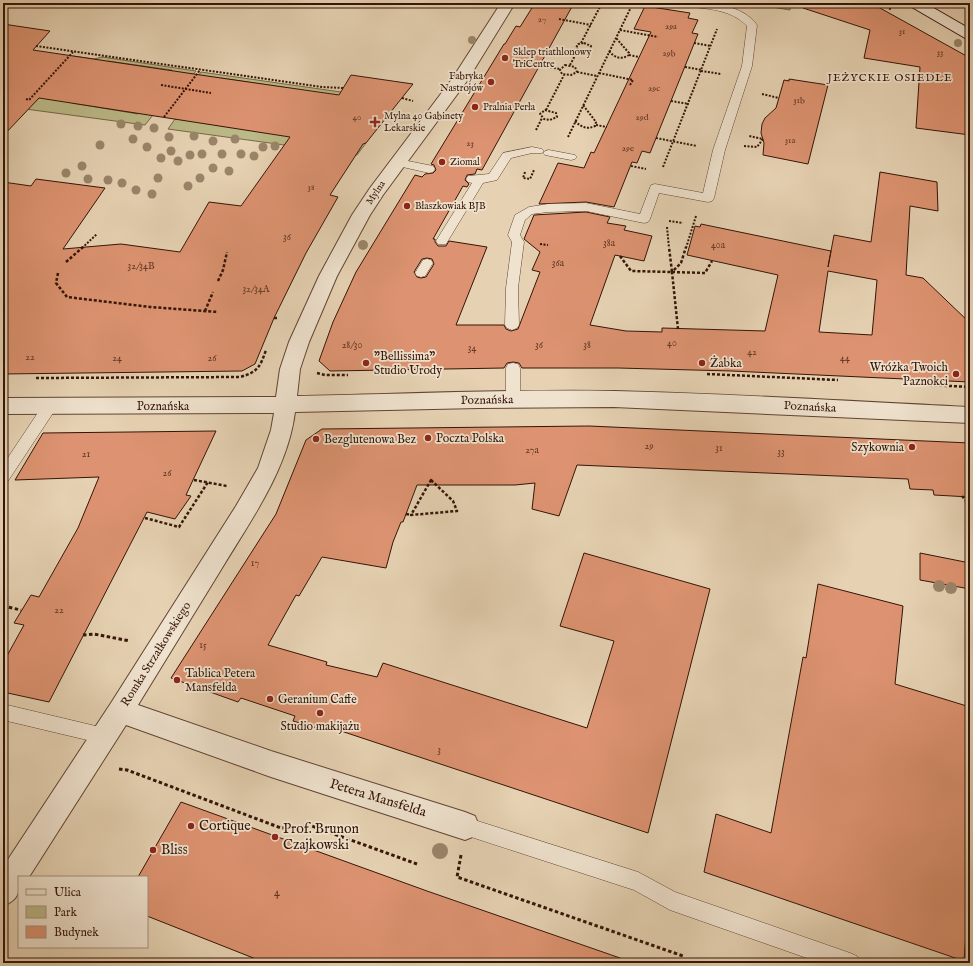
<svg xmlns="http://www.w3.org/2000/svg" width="973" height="966" font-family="'IM FELL English',serif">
<rect width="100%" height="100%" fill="#e6d2b3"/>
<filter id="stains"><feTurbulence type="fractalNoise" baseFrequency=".005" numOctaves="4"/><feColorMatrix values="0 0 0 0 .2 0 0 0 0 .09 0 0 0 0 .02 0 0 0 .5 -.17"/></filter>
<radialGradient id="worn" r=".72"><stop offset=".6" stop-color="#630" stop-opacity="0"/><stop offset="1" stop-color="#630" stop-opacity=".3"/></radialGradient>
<g fill="#bbba88" stroke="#786748">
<polygon points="748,3 791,3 790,10"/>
<polygon points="73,56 94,59 102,57 196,71 186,84 172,70 108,61 72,103 138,114 157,90 153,115 145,125 18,108 31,102"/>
<polygon points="201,72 341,92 315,136 366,143 357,155 168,129 175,119 287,88 221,78 214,88 192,85"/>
</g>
<g fill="#dd9371" stroke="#341407" fill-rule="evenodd">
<path d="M535 3H574L482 170 477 169 475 174 467 175 465 180 469 184 467 187 463 186 433 239H435V242L438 246H446L449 241 487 247 456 325H504L506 329 511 331 518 329 540 272 532 270 540 252 524 239 534 215 586 212 610 217 607 223 626 226 624 230 652 236 644 261 615 255 590 325 626 331 662 332V328L765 331 778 275 687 255 695 226 700 227 701 224 831 251 828 267 834 235 871 242 880 172 937 182 938 211 910 206 906 275 923 278 970 323V382L731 371 618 368H522L519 363 513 362 507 363 504 368 330 371 319 361 333 322 356 272 415 175 422 177 425 174 433 173 436 170 434 165 431 164 504 44H505L516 26 520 27ZM427 258 432 259 434 264 426 277 421 278 417 277 414 272 422 259ZM828 271 877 280 872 335 819 332Z"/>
<polygon points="804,3 871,3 970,58 970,135 916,128 920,67 864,58 870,30 803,8"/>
<polygon points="645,6 690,13 688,18 698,20 692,33 698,34 650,153 642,151 637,163 632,162 614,207 586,202 539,204 558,163 584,168 591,152 594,153 651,32 634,29"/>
<polygon points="3,24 50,31 33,50 214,77 339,95 351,75 413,84 366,143 363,144 330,195 338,197 306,253 274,318 255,364 242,371 3,374 3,182 31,186 36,179 105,188 63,249 121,244 180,252 209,202 241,206 290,137 39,98 3,136"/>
<polygon points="789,79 828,85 808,164 763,155 764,143 761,133 762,124 765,118 776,108 784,80 789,81"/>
<polygon points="589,426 970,443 970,497 934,495 933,490 910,489 908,479 577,465 559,516 532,509 535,483 515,485 417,485 403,522 401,522 393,542 386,568 322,557 299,596 296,595 268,645 327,662 326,665 377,677 383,663 587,728 614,641 560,626 584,553 710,589 648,833 320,724 317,728 293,721 295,716 241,698 238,702 171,678 276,514 306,440 322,429"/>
<polygon points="216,431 186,495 191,496 175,519 147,512 49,702 3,692 3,663 24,625 14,623 31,595 39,597 78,528 99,477 15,480 43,433"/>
<polygon points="920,553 970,563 970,589 920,580"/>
<polygon points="818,584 903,606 895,684 970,707 970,874 964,961 704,872 716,814 771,833 803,657 806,658"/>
<polygon points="181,802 427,891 623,959 622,963 266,963 147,916 147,877 138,877"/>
</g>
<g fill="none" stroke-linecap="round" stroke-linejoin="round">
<g stroke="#604432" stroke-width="1">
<g id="lane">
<path d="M681 3C707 3 740 2 757 25L752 66 725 150 714 198 712 201 708 202 659 193 650 219 648 222 644 223 586 211 548 212 532 214 525 220 520 235 524 242 518 288 519 325 517 328 512 330 507 328 505 325 506 288 512 242 508 235 515 215 529 207 548 204 586 203 640 214 651 185 655 184 703 193 713 150 742 66 747 26C731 9 707 9 686 6Z"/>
<polygon points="532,147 542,149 544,151 542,153 532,153 511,158 497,180 483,183 446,244 438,244 436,241 472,183 468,182 466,179 468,176 489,174 503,153"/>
<polygon points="549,150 575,155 577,157 575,159 571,160 545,155 543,153 545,151"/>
<polygon points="398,159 433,166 435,169 433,172 429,173 394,165 392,163 394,161"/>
<polygon points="427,259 431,260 433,263 425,276 421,277 417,276 415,273 423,260"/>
<polygon points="513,363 518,364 520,368 520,400 518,404 513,405 508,404 506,400 506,368 508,364"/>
<polygon points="50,401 55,402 57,406 55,410 8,481 3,483 3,465 45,402"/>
<polygon points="3,704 104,728 110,730 113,736 110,742 104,744 3,720"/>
<polygon points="465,817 638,872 675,892 850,953 857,956 860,963 821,963 670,910 634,890 465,835 458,833 456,826 458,819"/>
</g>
</g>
<g stroke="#604432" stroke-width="2">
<path id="street" d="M501 3H515L467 81 383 195 370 215 337 276 309 342 300 369 297 396C403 394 509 389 615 391 733 394 852 401 970 407V423L614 407 479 408 295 412C288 469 251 520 222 568 194 614 166 659 138 705L271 751 465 812 475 816 479 826 475 836 465 840 271 777 126 725 29 877H19C19 894 19 899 3 906V867L111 703 236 506 258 468 271 430 274 413 3 414V398L276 397 280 369 289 342 319 276 352 215 370 188 452 79Z"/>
</g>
<g stroke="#341407" stroke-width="2">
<polygon id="secondary" points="908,3 925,3 970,29 970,39 965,38 910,6"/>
</g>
<g stroke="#341407" stroke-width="2" stroke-dasharray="2 1.5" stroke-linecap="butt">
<polyline points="645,3 654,3"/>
<polyline points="880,3 892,10"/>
<polyline points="559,19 591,25"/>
<polyline points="620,30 658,37"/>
<polyline points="581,43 602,3"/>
<polygon points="584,43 591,46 590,50 583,52 576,48 578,44"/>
<polyline points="694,43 711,46"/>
<polyline points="36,46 322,87 343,88"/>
<path d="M609 51C615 58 621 60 629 55V53L616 38"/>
<polyline points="629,55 639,57"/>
<polygon points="565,65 575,67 577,72 571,75 562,74 560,70"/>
<polyline points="570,65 578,50"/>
<polyline points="540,66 560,69"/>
<polyline points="685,67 702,70"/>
<polyline points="701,71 721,74"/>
<polyline points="577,72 597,76"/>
<polyline points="599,73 633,80 630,85"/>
<polyline points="161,85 211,93"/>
<polyline points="762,94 779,98"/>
<polyline points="402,98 413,101"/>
<polyline points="26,99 29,100 73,52"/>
<polyline points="671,101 689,104"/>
<polygon points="545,110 556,113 557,117 550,120 544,119 540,114"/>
<polyline points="546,110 564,75"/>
<polyline points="164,117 200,70"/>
<path d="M575 121C581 127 587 130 595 126L596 122 583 105"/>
<polyline points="596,125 607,127"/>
<polyline points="536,130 542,118"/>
<polyline points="568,137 633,3"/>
<polyline points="656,138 697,146"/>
<polyline points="744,146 757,147 763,139 749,136"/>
<polyline points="631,166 646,169"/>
<polyline points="663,167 717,29"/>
<polyline points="525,172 523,178 530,179 534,170"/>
<polyline points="669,221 683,223"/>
<polyline points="667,227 669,248"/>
<polyline points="540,244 548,245"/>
<polyline points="82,248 97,234"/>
<polyline points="686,248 696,216"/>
</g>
<g stroke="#341407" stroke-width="2.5" stroke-dasharray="3 2" stroke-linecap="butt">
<polyline points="620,256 631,271 672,272 669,247"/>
<polyline points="66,262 83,247"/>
<polyline points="672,272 705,273 712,261"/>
<polyline points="58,273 56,283 67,297 150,307 218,312"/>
<polyline points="218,281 223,270 227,252"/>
<polyline points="205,311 213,292"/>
<polyline points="274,318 279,318"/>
<polyline points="678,329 672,272 681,263 686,247"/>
<polyline points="317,373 325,375 348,375"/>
<polyline points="707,374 838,380"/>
<path d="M36 378 240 377C258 372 260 367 266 350"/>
<polyline points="929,385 970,387"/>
<polyline points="194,480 227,486"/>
<polygon points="431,480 453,501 457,511 411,515"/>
<polyline points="962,496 970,506"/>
<polyline points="406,514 411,515"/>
<polyline points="145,518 179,527 208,482"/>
</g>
<g stroke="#341407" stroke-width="3" stroke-dasharray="3.5 2.5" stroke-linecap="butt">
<polyline points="3,606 21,610"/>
<polyline points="83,635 94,634 130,641"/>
<polyline points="119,769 127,770 281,828 312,826 417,864"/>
<polyline points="461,855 457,877 683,956 681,963"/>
</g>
<use href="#lane" fill="#efe2ce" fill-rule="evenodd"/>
<use href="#street" fill="#efe2ce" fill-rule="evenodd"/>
<use href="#secondary" fill="#efe2ce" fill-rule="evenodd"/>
</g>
<g fill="#9a856a">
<circle cx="472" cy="40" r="4"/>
<circle cx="958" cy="43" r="4"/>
<circle cx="121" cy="124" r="4.5"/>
<circle cx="138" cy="126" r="4.5"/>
<circle cx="154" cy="128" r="4.5"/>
<circle cx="194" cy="136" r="4.5"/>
<circle cx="169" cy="137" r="4.5"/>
<circle cx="133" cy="139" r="4.5"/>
<circle cx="235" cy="139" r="4.5"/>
<circle cx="213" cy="141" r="4.5"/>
<circle cx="100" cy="145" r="4.5"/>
<circle cx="275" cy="146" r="4.5"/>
<circle cx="147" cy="147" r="4.5"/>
<circle cx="263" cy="147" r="4.5"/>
<circle cx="171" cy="151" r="4.5"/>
<circle cx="202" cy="154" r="4.5"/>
<circle cx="222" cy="154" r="4.5"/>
<circle cx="241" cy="154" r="4.5"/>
<circle cx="190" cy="155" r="4.5"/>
<circle cx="254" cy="156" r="4.5"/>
<circle cx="161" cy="158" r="4.5"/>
<circle cx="178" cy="161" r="4.5"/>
<circle cx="82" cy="166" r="4.5"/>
<circle cx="213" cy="168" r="4.5"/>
<circle cx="229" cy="171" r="4.5"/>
<circle cx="66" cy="173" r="4.5"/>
<circle cx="158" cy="178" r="4.5"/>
<circle cx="200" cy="178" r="4.5"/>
<circle cx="88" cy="179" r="4.5"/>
<circle cx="108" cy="180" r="4.5"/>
<circle cx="122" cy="183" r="4.5"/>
<circle cx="188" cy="186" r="4.5"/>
<circle cx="136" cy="190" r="4.5"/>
<circle cx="152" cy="194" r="4.5"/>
<circle cx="363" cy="245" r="5"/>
<circle cx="939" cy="586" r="6"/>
<circle cx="951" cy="588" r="6"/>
<circle cx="440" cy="851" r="8"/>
</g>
<g fill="#8f2418" stroke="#efe2ce" stroke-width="1.5">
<circle cx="505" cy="58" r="4"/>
<circle cx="491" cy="82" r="4"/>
<circle cx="475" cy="107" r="4"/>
<path d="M373 116h4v4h4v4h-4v4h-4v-4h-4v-4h4z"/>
<circle cx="442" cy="162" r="4"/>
<circle cx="407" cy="206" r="4"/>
<circle cx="366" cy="363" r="4"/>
<circle cx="702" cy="363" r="4"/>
<circle cx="956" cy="374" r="4"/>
<circle cx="428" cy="438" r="4"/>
<circle cx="316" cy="439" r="4"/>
<circle cx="912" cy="447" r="4"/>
<circle cx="177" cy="680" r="4"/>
<circle cx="270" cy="699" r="4"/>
<circle cx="320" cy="713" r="4"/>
<circle cx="191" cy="826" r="4"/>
<circle cx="275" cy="837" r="4"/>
<circle cx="153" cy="850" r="4"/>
</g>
<g text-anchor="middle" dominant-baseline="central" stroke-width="3.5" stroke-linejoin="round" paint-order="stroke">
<g font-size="9" fill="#5e3422">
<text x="542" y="19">27</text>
<text x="671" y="26">29a</text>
<text x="902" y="31">31</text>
<text x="940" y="52">33</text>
<text x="669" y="53">29b</text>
<text x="654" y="88">29c</text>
<text x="799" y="100">31b</text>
<text x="357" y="117">40</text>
<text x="642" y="117">29d</text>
<text x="790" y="140">31a</text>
<text x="470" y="143">23</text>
<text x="628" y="148">29e</text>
<text x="311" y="187">38</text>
</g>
<g font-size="10" fill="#341407" stroke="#efe2ce" text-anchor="start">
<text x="513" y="52">Sklep triathlonowy<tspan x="513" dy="12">TriCentre</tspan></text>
<text x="483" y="76" text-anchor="end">Fabryka<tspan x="483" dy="12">Nastrojów</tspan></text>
<text x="483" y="107">Pralnia Perła</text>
<text x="384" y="116">Mylna 40 Gabinety<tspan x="384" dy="12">Lekarskie</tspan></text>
<text x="450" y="162">Ziomal</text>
<text x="415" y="206">Błaszkowiak BJB</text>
</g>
<g font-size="10" fill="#341407" stroke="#efe2ce">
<text transform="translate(376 193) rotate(-56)">Mylna</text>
</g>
<g font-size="10" fill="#5e3422">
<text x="287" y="237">36</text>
<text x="609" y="243">38a</text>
<text x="718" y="245">40a</text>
<text x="558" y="263">36a</text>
<text x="141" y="266">32/34B</text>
<text x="256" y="289">32/34A</text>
<text x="672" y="343">40</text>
<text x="352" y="345">28/30</text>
<text x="539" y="345">36</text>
<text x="587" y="345">38</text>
<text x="472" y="348">34</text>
<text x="752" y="352">42</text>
<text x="30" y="357">22</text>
<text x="117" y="358">24</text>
<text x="212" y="358">26</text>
<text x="845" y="358">44</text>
<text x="649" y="446">29</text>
<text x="719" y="448">31</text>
<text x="532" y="450">27a</text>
<text x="781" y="452">33</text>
<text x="86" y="454">21</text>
<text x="167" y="473">26</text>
<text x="255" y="563">17</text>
<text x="59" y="610">22</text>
<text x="203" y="645">15</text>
<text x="439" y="750">3</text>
</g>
<g font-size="11" letter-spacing="1" fill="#341407" stroke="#efe2ce">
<text x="890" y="78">JEŻYCKIE OSIEDLE</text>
</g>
<g font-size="12" fill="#341407" stroke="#efe2ce" text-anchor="start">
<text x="374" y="356">"Bellissima"<tspan x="374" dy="14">Studio Urody</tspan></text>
<text x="710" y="363">Żabka</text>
<text x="948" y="367" text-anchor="end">Wróżka Twoich<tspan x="948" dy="14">Paznokci</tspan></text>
<text x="436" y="438">Poczta Polska</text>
<text x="324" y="439">Bezglutenowa Bez</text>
<text x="904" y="447" text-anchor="end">Szykownia</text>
<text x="185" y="673">Tablica Petera<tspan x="185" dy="14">Mansfelda</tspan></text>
<text x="278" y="699">Geranium Caffe</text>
<text x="320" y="726" text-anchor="middle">Studio makijażu</text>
</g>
<g font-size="12" fill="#341407" stroke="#efe2ce">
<text transform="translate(487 400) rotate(-1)">Poznańska</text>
<text x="163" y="406">Poznańska</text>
<text transform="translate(810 407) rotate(3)">Poznańska</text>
<text transform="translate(156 654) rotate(-58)">Romka Strzałkowskiego</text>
</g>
<g font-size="12" fill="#5e3422">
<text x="277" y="892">4</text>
</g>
<g font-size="14" fill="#341407" stroke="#efe2ce">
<text transform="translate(378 798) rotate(17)">Petera Mansfelda</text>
</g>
<g font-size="14" fill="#341407" stroke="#efe2ce" text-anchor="start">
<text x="199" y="826">Cortique</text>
<text x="283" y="829">Prof. Brunon<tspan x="283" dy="16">Czajkowski</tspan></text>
<text x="161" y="850">Bliss</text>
</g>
</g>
<rect width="973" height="966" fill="none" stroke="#e6d2b3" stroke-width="16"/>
<rect x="4" y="4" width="965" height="958" fill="none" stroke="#341407" stroke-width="2"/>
<rect x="8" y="8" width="957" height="950" fill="none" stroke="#341407"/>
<rect x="18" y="876" width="130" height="72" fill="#efe2ce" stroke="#a4907e"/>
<rect x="26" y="889" width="20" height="6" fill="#efe2ce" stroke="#a4907e"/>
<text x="54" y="896" font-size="12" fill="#341407">Ulica</text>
<rect x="26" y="906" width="20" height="12" fill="#bbba88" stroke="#a4907e"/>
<text x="54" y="916" font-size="12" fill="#341407">Park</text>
<rect x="26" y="926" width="20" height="12" fill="#dd9371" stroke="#a4907e"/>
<text x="54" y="936" font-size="12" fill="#341407">Budynek</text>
<rect width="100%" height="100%" filter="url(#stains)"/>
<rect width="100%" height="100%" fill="url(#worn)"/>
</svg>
